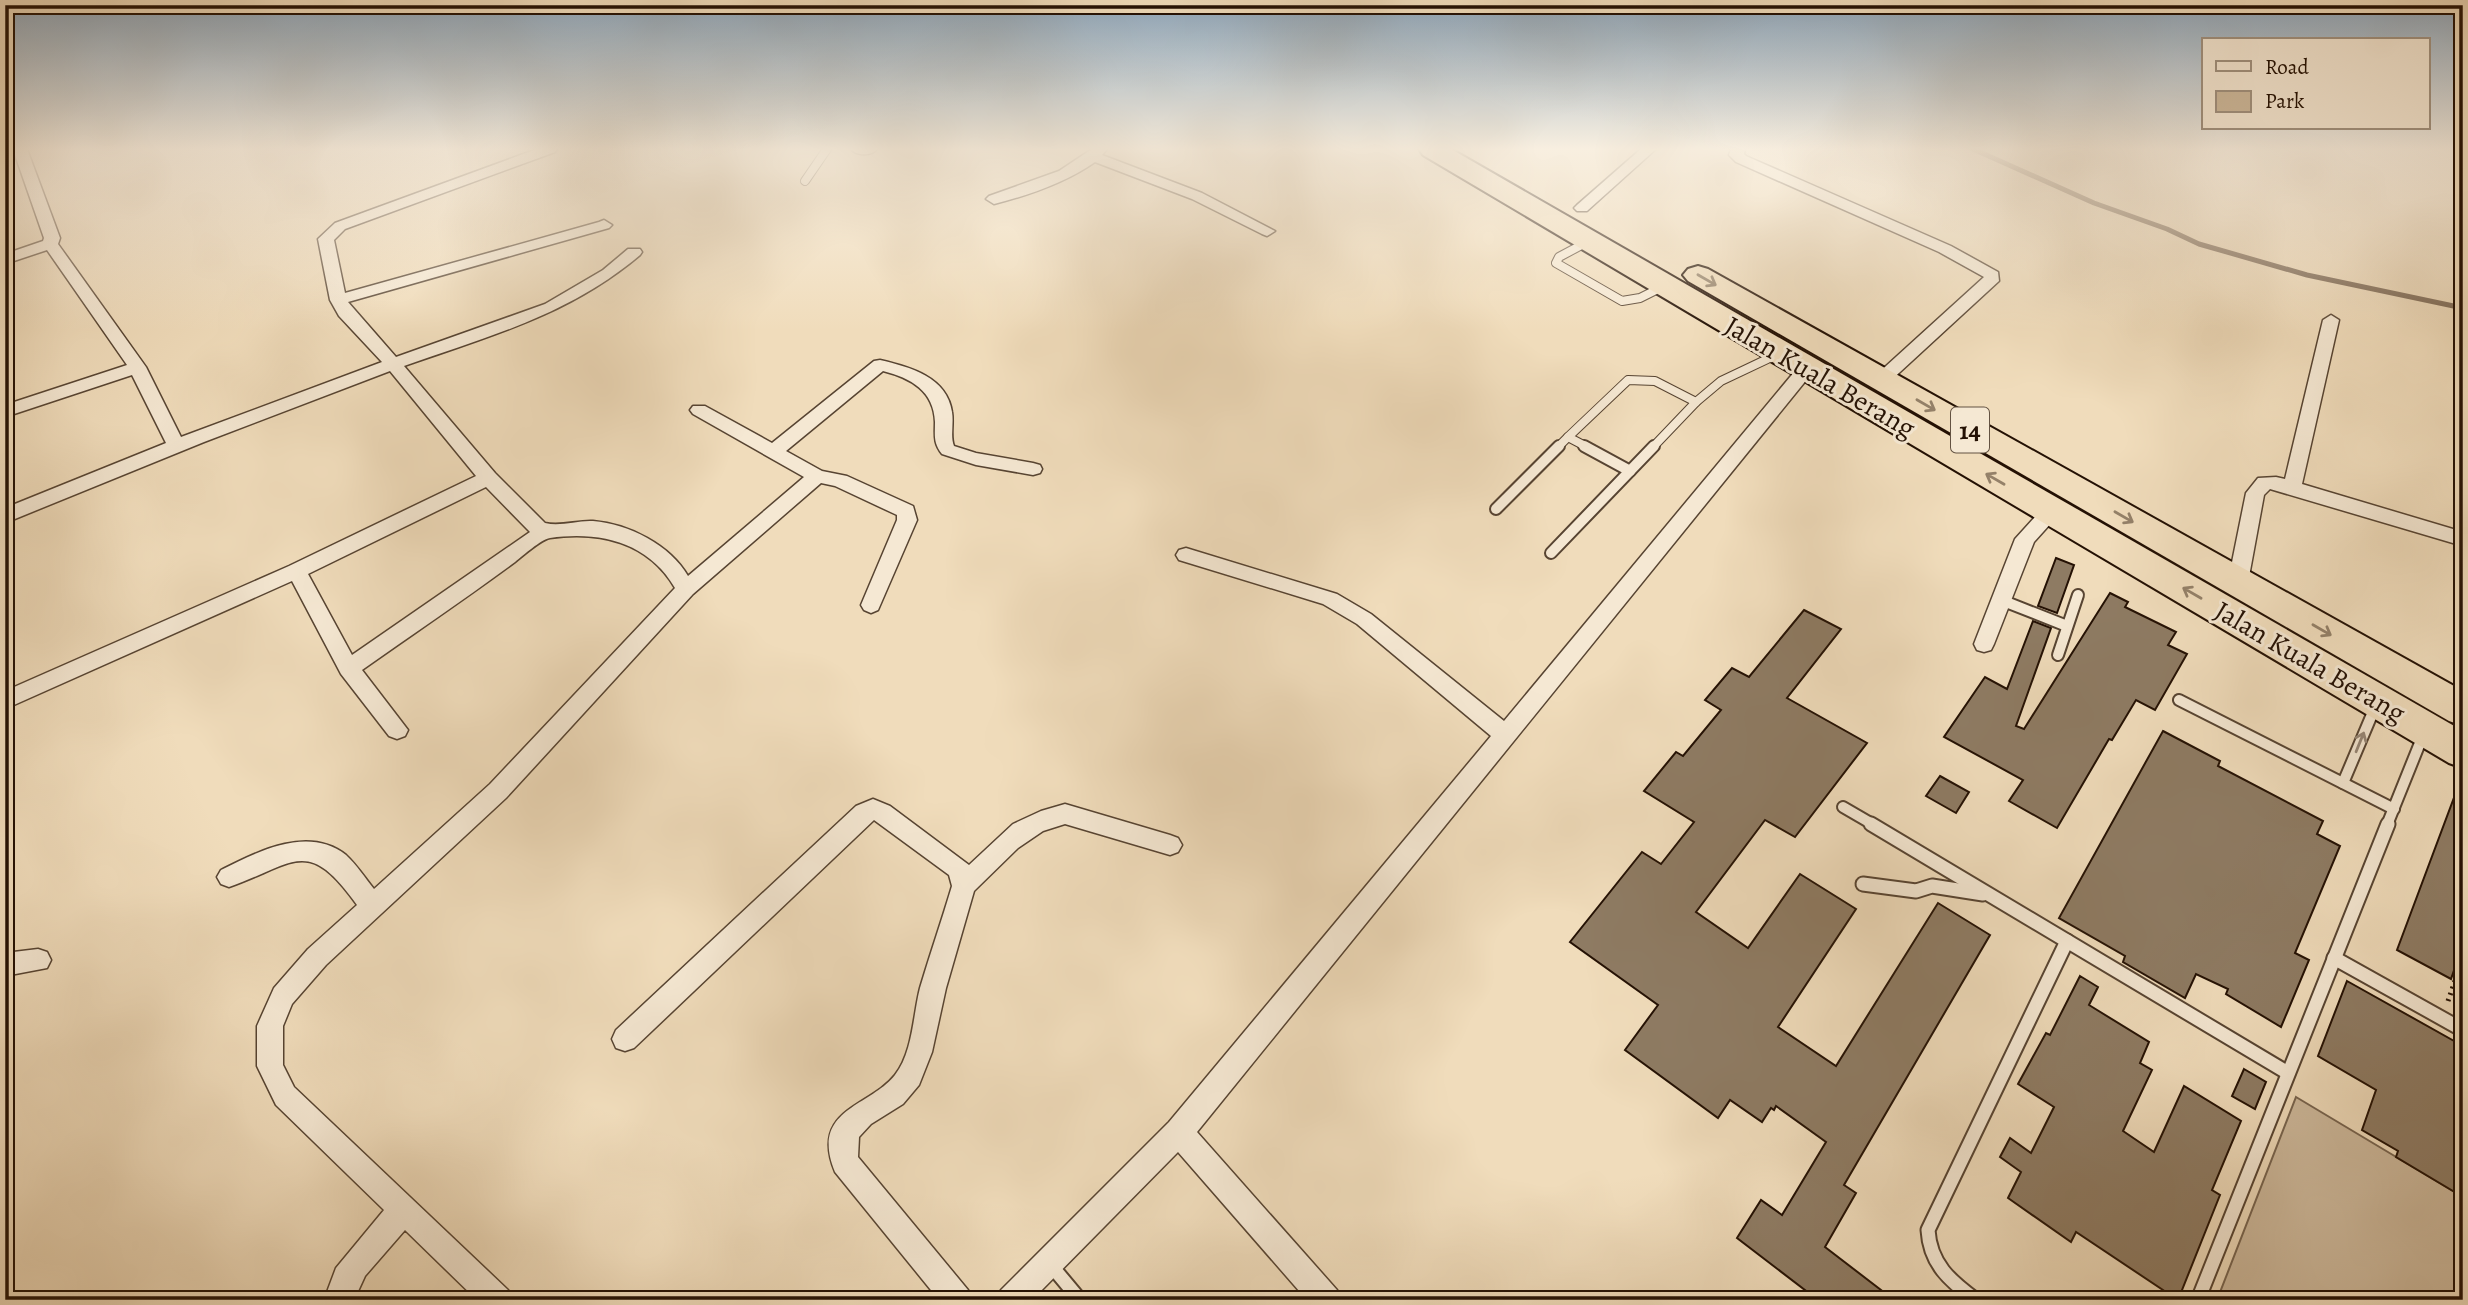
<svg xmlns="http://www.w3.org/2000/svg" width="2468" height="1305" font-family="Alegreya,serif">
<rect width="100%" height="100%" fill="#f0dcbb"/>
<filter id="stains"><feTurbulence type="fractalNoise" baseFrequency=".00286" numOctaves="4"/><feColorMatrix values="0 0 0 0 .2 0 0 0 0 .09 0 0 0 0 .02 0 0 0 .5 -.17"/></filter>
<radialGradient id="worn" r=".72"><stop offset=".6" stop-color="#630" stop-opacity="0"/><stop offset="1" stop-color="#630" stop-opacity=".3"/></radialGradient>
<polygon fill="#cdb99c" stroke="#786550" stroke-width="2" points="2296,1097 2463,1197 2463,1300 2217,1300"/>
<g fill="none" stroke-linecap="round" stroke-linejoin="round">
<polyline stroke="#75614d" stroke-width="5" points="1973,149 2094,203 2167,229 2199,244 2307,275 2463,308"/>
</g>
<g fill="#8e7b63" stroke="#241104" stroke-width="2">
<polygon points="2056,558 2074,565 2057,613 2038,606"/>
<polygon points="2110,593 2128,602 2125,607 2176,632 2168,645 2187,654 2155,710 2136,700 2112,740 2109,739 2057,828 2009,801 2023,780 1944,737 1985,677 2007,689 2033,621 2051,628 2016,726 2024,729"/>
<polygon points="1804,610 1841,629 1787,698 1867,743 1795,837 1765,820 1696,912 1748,948 1800,874 1856,909 1778,1027 1836,1066 1938,903 1990,935 1844,1185 1856,1193 1825,1247 1894,1300 1818,1300 1737,1238 1761,1200 1782,1215 1826,1142 1776,1106 1774,1110 1771,1108 1762,1122 1730,1100 1718,1118 1625,1050 1658,1005 1570,942 1642,852 1661,864 1694,822 1644,791 1676,752 1683,756 1721,710 1705,700 1732,668 1749,677"/>
<polygon points="2163,731 2220,761 2218,766 2323,821 2317,834 2340,846 2295,953 2309,960 2281,1027 2226,994 2228,989 2196,974 2185,998 2123,962 2125,956 2059,918"/>
<polygon points="1940,776 1969,792 1956,813 1926,796"/>
<polygon points="2461,779 2463,780 2463,944 2451,979 2397,950"/>
<polygon points="2080,976 2098,987 2089,1005 2149,1042 2140,1063 2152,1070 2123,1131 2154,1152 2184,1086 2241,1121 2212,1190 2220,1195 2178,1300 2076,1232 2071,1242 2008,1198 2021,1172 2000,1157 2010,1138 2031,1153 2054,1107 2018,1084 2046,1033 2050,1035"/>
<polygon points="2347,981 2463,1046 2463,1197 2396,1157 2398,1151 2362,1130 2376,1090 2318,1056"/>
<polygon points="2244,1069 2266,1082 2255,1109 2232,1096"/>
</g>
<g fill="none" stroke-linecap="round" stroke-linejoin="round">
<g stroke="#574432" stroke-width="10">
<g id="lane-far2">
<polyline points="805,181 827,149"/>
<polyline points="1589,241 1559,257 1556,263 1622,301 1640,298 1664,286"/>
<polyline points="1558,447 1568,437"/>
<polyline points="1587,447 1568,437 1628,380 1655,381 1696,402"/>
<polyline points="1653,447 1696,402 1721,381 1780,353"/>
</g>
</g>
<g stroke="#574432" stroke-width="14">
<g id="lane-far1">
<polyline points="1584,446 1630,471"/>
<polyline points="1496,509 1559,446"/>
<polyline points="1551,553 1654,446"/>
<polyline points="2001,600 2067,626"/>
<polyline points="2058,655 2078,595"/>
<polyline points="2179,700 2394,809"/>
<polyline points="2343,783 2376,705"/>
<polyline points="1843,807 1874,825"/>
<polyline points="2387,825 2424,733"/>
</g>
</g>
<g stroke="#574432" stroke-width="17">
<g id="lane">
<polyline points="1871,824 2288,1073"/>
<polyline points="1863,884 1916,891 1932,886 1983,894"/>
<polyline points="2334,958 2463,1030"/>
<polyline points="1050,1264 1080,1300"/>
<path d="M1976 1300C1950 1281 1930 1264 1928 1230L2067 941"/>
<polyline points="2198,1300 2388,824"/>
</g>
</g>
<g stroke="#574432" stroke-width="3">
<g id="street">
<path d="M13 149H27L60 238 58 244 146 367 181 437 382 362 339 316 330 300 318 239 335 223 537 149H557L555 152 345 229 334 240 345 293 599 222 604 220 612 225 609 228 348 302 396 357 545 304 603 270 628 249H640L642 252 640 255C569 315 490 336 404 366L495 473 545 523C561 527 577 520 593 521 629 524 670 545 688 576L804 477 693 414 690 410 693 406H705L772 443 874 361 880 360C910 367 947 377 952 412 954 424 950 436 954 446L976 453 1033 463 1040 465 1042 469 1040 473 1033 475 976 465 942 454C933 443 935 435 935 422 934 391 911 378 883 371L786 451 822 471 847 476 913 506 917 520 878 610 871 613 864 610 861 605 897 520V515L835 486 821 483 693 594 506 798 326 965 292 1004 283 1026V1065L294 1087 508 1290 513 1300H477L405 1230 365 1276 354 1300H324L336 1268 384 1210 276 1105 257 1066V1026L274 988 308 949 357 905C307 835 295 864 229 887L221 884 217 877 221 870C257 852 308 825 346 855 357 865 365 878 374 889L490 784 675 588C648 542 600 531 550 538 540 540 524 555 515 562 465 599 413 634 362 670L408 730 405 736 397 739 389 736 341 674 292 581 5 709V691L289 566 476 476 390 371 204 442 5 523V508L166 443 132 375 5 417V405L127 365 47 250 5 264V254L43 241 44 238ZM486 487 530 532 352 655 308 574Z"/>
<path d="M851 149H877C872 156 856 156 851 149Z"/>
<path d="M1092 149H1107L1102 155 1202 193 1275 231 1267 236 1262 234 1192 199 1095 162C1065 183 1029 195 994 204L986 199 989 196 1059 171Z"/>
<polygon points="1641,149 1656,149 1587,211 1577,211 1574,208 1577,205"/>
<polygon points="1731,149 1745,149 1744,154 1746,156 1951,246 1998,272 1999,281 1887,384 1875,384 1872,380 1875,376 1984,277 1939,252 1736,162 1729,155"/>
<polygon points="2331,315 2339,320 2302,484 2463,532 2463,546 2270,489 2264,495 2248,582 2245,587 2238,589 2231,587 2228,582 2246,493 2258,478 2276,477 2285,479 2323,320"/>
<polygon points="1806,364 1815,369 1812,373 1197,1132 1337,1290 1342,1300 1307,1300 1178,1152 1032,1300 996,1300 1001,1290 1169,1122 1491,736 1357,624 1323,604 1179,560 1176,555 1179,550 1186,548 1337,594 1371,614 1504,721 1800,365"/>
<polygon points="2051,505 2058,507 2061,512 2034,542 1994,644 1991,650 1984,652 1977,650 1974,644 2015,539 2044,507"/>
<path d="M873 799 890 806 969 865 1013 824 1041 811 1065 804 1170 835 1178 838 1182 845 1178 852 1170 855 1065 824 1043 831 1018 848 974 891 946 988 932 1052 919 1085 903 1104 871 1124 859 1137 858 1157 968 1290 973 1300H939L835 1172C809 1109 870 1107 895 1075 913 1052 913 1015 920 988 930 954 942 920 952 886L949 875 874 820 634 1048 625 1051 616 1048 612 1039 616 1030 856 806Z"/>
<polygon points="38,949 47,952 51,960 47,968 5,976 5,953"/>
</g>
</g>
<g stroke="#241104" stroke-width="4">
<g id="highway">
<polygon points="1419,149 1451,149 2463,731 2463,768 2449,763 1423,155"/>
<polygon points="1698,266 1708,269 2463,691 2463,726 2449,721 1688,281 1683,275 1688,269"/>
</g>
</g>
<polyline stroke="#241104" stroke-width="5" stroke-dasharray="2 4.5" stroke-linecap="butt" points="2448,1001 2456,978 2463,982"/>
<use href="#lane-far2" stroke="#f5e8d3" stroke-width="8"/>
<use href="#lane-far1" stroke="#f5e8d3" stroke-width="10"/>
<use href="#lane" stroke="#f5e8d3" stroke-width="13"/>
<use href="#street" fill="#f5e8d3" fill-rule="evenodd"/>
<use href="#highway" fill="#f0dcbb" fill-rule="evenodd"/>
</g>
<defs><path id="oneway-shaft" d="M-6 0H5M1.5-3L5.5 0L1.5 3" fill="none" stroke-width="1.6" stroke-linecap="round" stroke-linejoin="round" transform="scale(1.75)"/></defs>
<g stroke="#948169">
<use href="#oneway-shaft" transform="translate(1707 280) rotate(30)"/>
<use href="#oneway-shaft" transform="translate(1926 405) rotate(30)"/>
<use href="#oneway-shaft" transform="translate(1995 479) rotate(-150)"/>
<use href="#oneway-shaft" transform="translate(2124 517) rotate(30)"/>
<use href="#oneway-shaft" transform="translate(2192 593) rotate(-150)"/>
<use href="#oneway-shaft" transform="translate(2322 630) rotate(30)"/>
</g>
<use stroke="#978776" href="#oneway-shaft" transform="translate(2360 742) rotate(-68)"/>
<linearGradient id="sky" x2="0" y2="1"><stop stop-color="#8fa8bd"/><stop offset="0.45" stop-color="#f8efe0"/><stop offset="1" stop-color="#f8efe0" stop-opacity="0"/></linearGradient>
<rect width="2468" height="331" fill="url(#sky)"/>
<g text-anchor="middle" dominant-baseline="central" stroke-width="6" stroke-linejoin="round" paint-order="stroke">
<rect fill="#f5e8d3" stroke="#635242" stroke-width="2" x="1951" y="407.5" width="38" height="45" rx="5"/>
<g font-size="26" font-weight="bold" fill="#241104">
<text x="1970" y="430">14</text>
</g>
<g font-size="28" fill="#241104" stroke="#f5e8d3">
<text transform="translate(1820 377) rotate(30)">Jalan Kuala Berang</text>
<text transform="translate(2310 662) rotate(30)">Jalan Kuala Berang</text>
</g>
</g>
<rect width="2468" height="1305" fill="none" stroke="#f0dcbb" stroke-width="28"/>
<rect x="7" y="7" width="2454" height="1291" fill="none" stroke="#241104" stroke-width="3.5"/>
<rect x="14" y="14" width="2440" height="1277" fill="none" stroke="#241104" stroke-width="2"/>
<rect x="2202" y="38" width="228" height="91" fill="#f5e8d3" stroke="#a19280" stroke-width="2"/>
<rect x="2216" y="61" width="35" height="10" fill="#f5e8d3" stroke="#a19280" stroke-width="2"/>
<text x="2265" y="74" font-size="21" fill="#241104">Road</text>
<rect x="2216" y="91" width="35" height="21" fill="#cdb99c" stroke="#a19280" stroke-width="2"/>
<text x="2265" y="108" font-size="21" fill="#241104">Park</text>
<rect width="100%" height="100%" filter="url(#stains)"/>
<rect width="100%" height="100%" fill="url(#worn)"/>
</svg>
